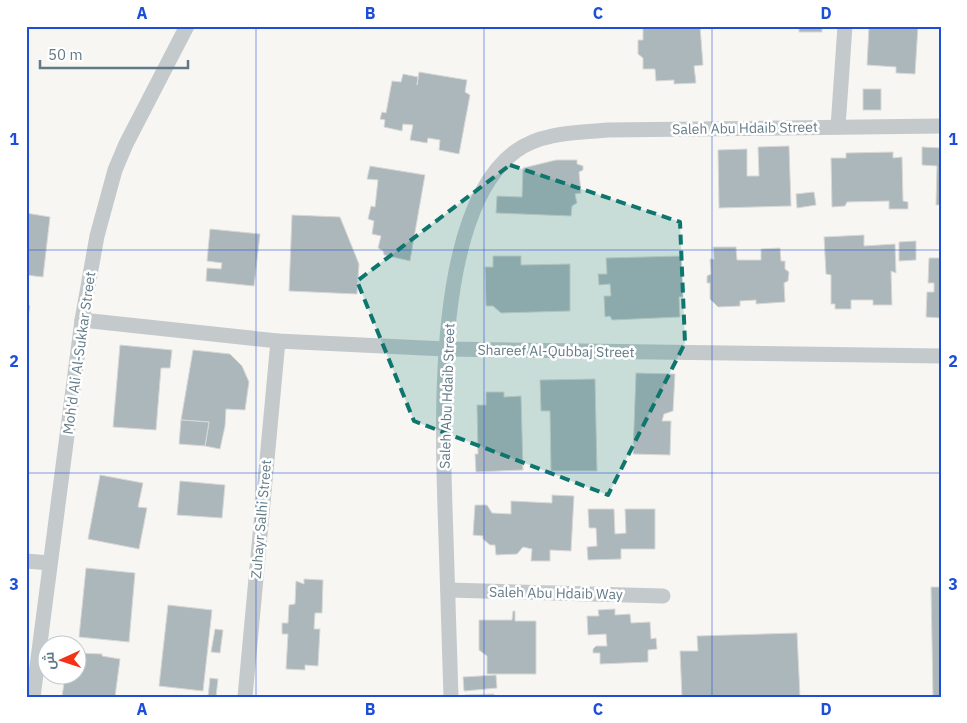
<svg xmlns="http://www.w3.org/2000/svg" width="967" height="723" font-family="'IBM Plex Sans',Cairo,sans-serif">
<rect width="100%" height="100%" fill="#f7f6f3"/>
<g fill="#acb7bb" stroke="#d8d8d5">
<polygon points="643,26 700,26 703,65 694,66 696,83 674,84 674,80 656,81 655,69 643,69 643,58 638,54 638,40 643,40"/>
<rect x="799" y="26" width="23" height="6"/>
<polygon points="869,26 918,26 915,74 896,73 896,67 867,65"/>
<polygon points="419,72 467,80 465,92 470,95 459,154 439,150 440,140 428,138 427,143 410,140 413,125 403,124 402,131 384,127 385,120 380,119 382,112 386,113 392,81 401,82 403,74 418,77 417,85"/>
<rect x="863" y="89" width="18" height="21"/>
<polygon points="789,146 791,206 719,208 718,150 747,149 747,176 759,176 758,147"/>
<polygon points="922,147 941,148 941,205 936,205 937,166 922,165"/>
<polygon points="893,152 893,158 902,157 903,201 908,202 908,209 889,209 889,201 847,202 845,206 832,207 831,158 846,158 846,153"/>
<polygon points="556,160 577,160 577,164 583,166 583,170 579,172 581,193 575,194 577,203 572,206 571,216 496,213 497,196 522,197 523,168"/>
<polygon points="370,166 425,175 410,261 384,255 383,251 378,248 381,236 372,234 374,221 368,219 371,206 375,207 378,180 367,179"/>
<polygon points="814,192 816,205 797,208 796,194"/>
<polygon points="26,213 50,217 43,277 26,275"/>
<polygon points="292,215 340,217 359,264 357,294 289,291"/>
<polygon points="210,229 260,234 254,286 206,281 207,268 221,269 222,263 207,261"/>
<polygon points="864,235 864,246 895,244 896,273 891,271 892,305 873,305 873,300 851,300 851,309 835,309 835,304 831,304 831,275 826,274 824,237"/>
<polygon points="916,241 916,260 899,261 899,242"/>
<polygon points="713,247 736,247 737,260 761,260 761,249 780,248 781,261 785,261 785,269 789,272 788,281 784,283 785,302 756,304 756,300 740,301 740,306 718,307 710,299 710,283 707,283 707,276 711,274 710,259 714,259"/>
<polygon points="493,256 521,256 521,265 570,264 570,311 501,313 493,306 486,306 485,267 493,267"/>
<polygon points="681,256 683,297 679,297 680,317 612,320 610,316 605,317 604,296 611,296 610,284 599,285 598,274 607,274 606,258"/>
<polygon points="929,258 941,258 941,318 926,317 927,292 934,292 934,283 928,283"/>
<polygon points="26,305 30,306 26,328"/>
<polygon points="120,345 172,350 170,368 161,368 156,430 113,427"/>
<polygon points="193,350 230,354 242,366 249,382 245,410 226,409 225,426 220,449 205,446 209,422 181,420"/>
<polygon points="636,373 675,374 673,411 664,414 662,421 671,421 670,455 633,454"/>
<polygon points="595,379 597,471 551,471 550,411 541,411 540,380"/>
<polygon points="486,392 504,392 504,397 521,396 523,470 476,472 475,454 478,454 477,405 486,405"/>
<polygon points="181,420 209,422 205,446 179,444"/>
<polygon points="100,475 143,483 138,507 147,508 139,549 88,539"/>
<polygon points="180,481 225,485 222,518 177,515"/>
<polygon points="552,495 574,496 571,551 550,550 550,561 531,561 532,549 523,547 517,554 496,555 495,545 490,545 483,539 483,536 473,535 475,505 487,505 492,513 511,514 511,501 552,503"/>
<polygon points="588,509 614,509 615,534 626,533 625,509 655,509 655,549 621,549 621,559 588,560 587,547 597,546 596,528 589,528"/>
<polygon points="86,568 135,573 129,642 79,637"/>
<polygon points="304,579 323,580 322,613 315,613 314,629 320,629 318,666 305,665 305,670 286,669 288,634 282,634 282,623 288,623 289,605 295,604 296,581 304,584"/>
<polygon points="931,587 941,587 941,697 933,697"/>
<polygon points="168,605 212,610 203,691 159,686"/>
<polygon points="615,609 615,615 630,614 631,623 650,622 651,639 656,638 657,649 648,650 648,662 600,664 600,653 593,653 593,649 596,646 607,646 606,634 588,635 587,616 599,616 598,610"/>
<polygon points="513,611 515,611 515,621 536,621 536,674 487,674 487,656 479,650 479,620 512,620"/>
<polygon points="215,629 223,630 220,653 211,652"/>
<polygon points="797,633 800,697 682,697 680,651 698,651 697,636"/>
<polygon points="78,653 102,654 102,656 120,659 115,697 62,697 65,676 78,676"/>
<polygon points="496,675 497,688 464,691 463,677"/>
<polygon points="210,678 218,679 216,697 208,697"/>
<polygon points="494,694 494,697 465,697 465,695"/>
</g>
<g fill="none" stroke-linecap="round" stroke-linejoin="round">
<g stroke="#c4c9cc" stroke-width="15">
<polyline points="838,127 845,26"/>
<polyline points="82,320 278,341 445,349 941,356"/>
<polyline points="26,561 50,563"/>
<polyline points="448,590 663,596"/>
<polyline points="33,697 82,320 97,236 115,170 126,144 187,26"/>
<polyline points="245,697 278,341"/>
<path d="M451 697C449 644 448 591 446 538 443 441 430 213 516 151 542 132 577 133 608 130L941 126"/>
</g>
</g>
<path fill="#0f766e" fill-opacity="0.2" stroke="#0f766e" stroke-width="4" stroke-dasharray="10 6" stroke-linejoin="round" d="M510 165 680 222 685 343 608 495 414 421 357 281Z"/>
<path fill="none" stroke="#1d4ed8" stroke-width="1" stroke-opacity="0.55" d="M256 26V697M484 26V697M712 26V697M26 250H941M26 473H941"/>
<g text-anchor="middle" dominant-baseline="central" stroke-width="5" stroke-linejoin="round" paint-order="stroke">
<g font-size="14" fill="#627a87" stroke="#fff">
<text transform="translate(745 128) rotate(-1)">Saleh Abu Hdaib Street</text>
<text transform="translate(556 351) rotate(1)">Shareef Al-Qubbaj Street</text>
<text transform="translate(79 353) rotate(-82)">Moh'd Ali Al-Sukkar Street</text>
<text transform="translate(447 396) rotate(-88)">Saleh Abu Hdaib Street</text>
<text transform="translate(261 519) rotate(-85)">Zuhayr Salhi Street</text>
<text transform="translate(556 593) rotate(1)">Saleh Abu Hdaib Way</text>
</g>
</g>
<rect width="967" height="723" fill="none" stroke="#ffffff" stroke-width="55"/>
<g transform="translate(62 660) rotate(267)"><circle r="24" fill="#ffffff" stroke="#c0cacf"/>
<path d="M0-4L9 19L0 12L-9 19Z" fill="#f43215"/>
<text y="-8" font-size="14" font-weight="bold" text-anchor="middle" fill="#627a87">ش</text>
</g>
<path d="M40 60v8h148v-8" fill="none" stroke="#627a87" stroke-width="2.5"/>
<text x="48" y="60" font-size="15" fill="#627a87" stroke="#ffffff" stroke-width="4" paint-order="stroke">50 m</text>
<rect x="28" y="28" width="912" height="668" fill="none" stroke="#1d4ed8" stroke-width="2"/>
<g font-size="16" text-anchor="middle" font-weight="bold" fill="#1d4ed8">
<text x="142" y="19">A</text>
<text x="370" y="19">B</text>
<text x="598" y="19">C</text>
<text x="826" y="19">D</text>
<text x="14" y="145">1</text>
<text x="953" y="145">1</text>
<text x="14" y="367">2</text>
<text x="953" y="367">2</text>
<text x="14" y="590">3</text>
<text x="953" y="590">3</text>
<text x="142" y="715">A</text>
<text x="370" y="715">B</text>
<text x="598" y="715">C</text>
<text x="826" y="715">D</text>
</g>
</svg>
